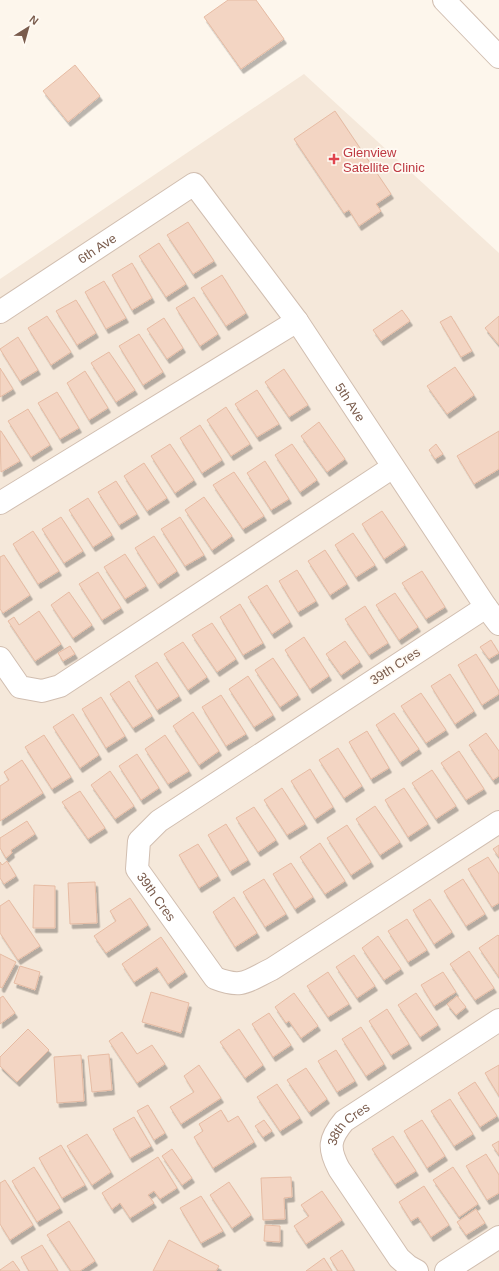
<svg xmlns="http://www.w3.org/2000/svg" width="499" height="1271" font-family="Arial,sans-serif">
<defs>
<filter id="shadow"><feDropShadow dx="2.5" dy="4.5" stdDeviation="0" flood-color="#0004"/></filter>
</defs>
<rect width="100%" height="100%" fill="#fdf6ec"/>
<polygon fill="#f5e8da" points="304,74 499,253 499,1271 0,1271 0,279"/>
<g fill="#f3d5c3" stroke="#e6bba3" filter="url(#shadow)">
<polygon points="228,0 256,0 284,39 241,69 204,17"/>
<polygon points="75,65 100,96 68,122 43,91"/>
<polygon points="335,111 391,194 376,204 381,211 359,226 349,210 344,213 294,139"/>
<polygon points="188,222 214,261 193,274 167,235"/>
<polygon points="159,243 186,284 166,297 139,256"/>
<polygon points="132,263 152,298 132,310 112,275"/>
<polygon points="222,275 246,313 226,326 201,288"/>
<polygon points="104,281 126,318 106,329 85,292"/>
<polygon points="194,297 218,334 200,346 176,308"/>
<polygon points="76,300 96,333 77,345 56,311"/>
<polygon points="402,310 410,321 381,341 373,330"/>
<polygon points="47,316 71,352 51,365 28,328"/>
<polygon points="451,316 472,351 461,357 440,322"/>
<polygon points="499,316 499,345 485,328"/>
<polygon points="164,318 183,348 167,359 147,329"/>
<polygon points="139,334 163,372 143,385 119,346"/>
<polygon points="18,337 38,370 20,381 0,349"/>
<polygon points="109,352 135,390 116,402 91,363"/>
<polygon points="455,367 474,395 447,414 427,386"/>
<polygon points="0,368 13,389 0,397"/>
<polygon points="284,369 308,405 289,417 265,382"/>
<polygon points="85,371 108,408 89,420 67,383"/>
<polygon points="257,390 279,424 257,437 235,404"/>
<polygon points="57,392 79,428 60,439 38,403"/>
<polygon points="226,407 250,444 231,456 207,420"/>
<polygon points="28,409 50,445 31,457 8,421"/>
<polygon points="319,422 345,459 327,472 301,436"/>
<polygon points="200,425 222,460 202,473 180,438"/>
<polygon points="0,431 1,431 20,461 1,472"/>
<polygon points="499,431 499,469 474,484 457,456"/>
<polygon points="170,444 194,480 175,493 151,456"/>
<polygon points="292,444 317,480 300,492 275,455"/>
<polygon points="436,444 443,454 435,459 429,450"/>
<polygon points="265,461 289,499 271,510 247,473"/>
<polygon points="144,463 167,498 147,511 124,476"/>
<polygon points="234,472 264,516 243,529 213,485"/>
<polygon points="116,481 137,514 119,525 98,492"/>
<polygon points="204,497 232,536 212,550 185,510"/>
<polygon points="88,498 112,535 93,547 69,510"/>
<polygon points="382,511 405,545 384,559 362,524"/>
<polygon points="61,517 83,551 64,563 42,529"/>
<polygon points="180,517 204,555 185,566 161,529"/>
<polygon points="33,531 59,571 38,584 13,544"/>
<polygon points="353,533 375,565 356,577 335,545"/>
<polygon points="154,536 177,571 158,584 135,548"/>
<polygon points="325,550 347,584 330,595 308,561"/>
<polygon points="125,554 146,586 125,599 104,567"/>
<polygon points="4,555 30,595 3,613 0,609 0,557"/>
<polygon points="297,570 316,601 298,612 279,581"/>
<polygon points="422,571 445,607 426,619 402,583"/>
<polygon points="98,572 121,608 102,620 79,584"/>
<polygon points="267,585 290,622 272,634 248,597"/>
<polygon points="69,592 92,625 73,638 51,605"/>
<polygon points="395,593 418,627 399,640 376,605"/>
<polygon points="240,604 263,643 243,655 220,617"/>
<polygon points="365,606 388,643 369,655 345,619"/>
<polygon points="39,611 61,644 35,661 8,621 14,617 19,625"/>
<polygon points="212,623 236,659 217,672 192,635"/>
<polygon points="304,637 329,676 310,689 285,650"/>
<polygon points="491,640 499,653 489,659 480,647"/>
<polygon points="345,641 360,662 341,675 326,654"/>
<polygon points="183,642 207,677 188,690 164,654"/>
<polygon points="70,646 75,654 63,661 58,653"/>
<polygon points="476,654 499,691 499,694 482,705 458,665"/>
<polygon points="273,658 298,695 280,707 255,670"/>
<polygon points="157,662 179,696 157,710 135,676"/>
<polygon points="450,674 474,711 455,724 431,686"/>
<polygon points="248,676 273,715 254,727 229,689"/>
<polygon points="129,681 152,716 133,728 110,694"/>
<polygon points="421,693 446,730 426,743 401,706"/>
<polygon points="221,695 246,734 226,746 202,707"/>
<polygon points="101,697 125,736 106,748 82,709"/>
<polygon points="193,712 219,751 199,765 173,726"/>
<polygon points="394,713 419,749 400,762 376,725"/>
<polygon points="73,714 99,755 80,768 53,727"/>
<polygon points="367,731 389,768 371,779 349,742"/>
<polygon points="486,733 499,751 499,776 493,780 469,745"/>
<polygon points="44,735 71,777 52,789 25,747"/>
<polygon points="165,735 189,771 168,784 145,749"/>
<polygon points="338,748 362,786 344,798 319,760"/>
<polygon points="459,751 484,789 466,800 441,763"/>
<polygon points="137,754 159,788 141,800 119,766"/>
<polygon points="22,760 43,793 0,821 0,786 9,780 4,772"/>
<polygon points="310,769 333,807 315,819 291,781"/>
<polygon points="432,770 456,806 436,819 412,783"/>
<polygon points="110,771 134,806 115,819 91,785"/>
<polygon points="282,788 305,824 287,835 264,800"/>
<polygon points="404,788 428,824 408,837 385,800"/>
<polygon points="80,791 105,828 88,839 62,802"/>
<polygon points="375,806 400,842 380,855 356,819"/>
<polygon points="254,807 276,840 258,852 236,818"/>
<polygon points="27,821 35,834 11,850 12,853 6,858 0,848 0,838"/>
<polygon points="226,824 248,860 230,871 208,835"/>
<polygon points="347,825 371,862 351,875 327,838"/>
<polygon points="320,843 345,881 325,894 300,857"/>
<polygon points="198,844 218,876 199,888 179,855"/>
<polygon points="499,845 499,857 493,849"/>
<polygon points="488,857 499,874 499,903 492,907 468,869"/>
<polygon points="7,861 16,876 4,884 0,878 0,862 2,865"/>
<polygon points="291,863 313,897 295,909 273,874"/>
<polygon points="264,879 286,914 265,927 243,892"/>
<polygon points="463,879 485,914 466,926 444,891"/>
<polygon points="95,882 97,923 70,924 68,883"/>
<polygon points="34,885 55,886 55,928 33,928"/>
<polygon points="234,897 257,933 235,947 213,912"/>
<polygon points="130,898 148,925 106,953 94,936 116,921 110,911"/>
<polygon points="430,899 452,932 434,944 413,910"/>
<polygon points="9,900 40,946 18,960 0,933 0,906"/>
<polygon points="407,919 427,950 408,962 388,931"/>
<polygon points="498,935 499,936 499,977 479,948"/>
<polygon points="378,936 401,969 384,980 362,948"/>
<polygon points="161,937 185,972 168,984 157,967 134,982 122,964"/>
<polygon points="469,951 494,988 475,1000 450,964"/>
<polygon points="0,954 16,962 2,988 0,987"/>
<polygon points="354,955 375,986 357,998 336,967"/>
<polygon points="20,966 40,972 35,990 14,983"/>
<polygon points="328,972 349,1004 328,1017 307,986"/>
<polygon points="443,972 456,992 434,1006 421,985"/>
<polygon points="151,992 189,1003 181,1033 142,1022"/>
<polygon points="294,993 318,1026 301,1038 289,1021 286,1023 275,1007"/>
<polygon points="416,993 438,1025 420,1037 398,1005"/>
<polygon points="3,996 15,1013 0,1024 0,998"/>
<polygon points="457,996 466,1007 456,1015 447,1004"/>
<polygon points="387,1009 409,1044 391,1055 369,1021"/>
<polygon points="269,1013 291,1045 273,1057 252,1024"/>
<polygon points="361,1027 384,1064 366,1076 342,1039"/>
<polygon points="28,1029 49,1050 17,1082 0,1066 0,1057"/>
<polygon points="239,1029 263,1065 245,1078 220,1042"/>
<polygon points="122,1032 137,1054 152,1045 165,1064 137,1083 109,1041"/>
<polygon points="336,1050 355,1081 337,1092 318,1061"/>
<polygon points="109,1054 112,1090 92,1092 88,1056"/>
<polygon points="81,1055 84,1101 57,1103 54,1057"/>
<polygon points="199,1065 221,1098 181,1124 170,1107 194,1092 184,1076"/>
<polygon points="499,1065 499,1096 485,1073"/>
<polygon points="306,1068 327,1099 309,1112 287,1080"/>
<polygon points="475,1082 497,1116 480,1127 458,1093"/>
<polygon points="277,1084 300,1118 280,1131 257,1097"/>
<polygon points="450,1099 473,1134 454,1146 431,1111"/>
<polygon points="148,1105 165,1133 154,1140 137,1111"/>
<polygon points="221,1110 228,1122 238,1116 254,1142 213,1168 194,1137 203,1131 199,1124"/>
<polygon points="134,1117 151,1146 130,1158 113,1129"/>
<polygon points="264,1120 272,1131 263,1137 255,1126"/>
<polygon points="422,1120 445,1156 427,1168 404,1131"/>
<polygon points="87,1134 111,1172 92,1185 67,1146"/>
<polygon points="393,1136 416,1171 395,1184 372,1149"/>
<polygon points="499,1141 499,1155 492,1145"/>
<polygon points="61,1145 85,1185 62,1198 39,1158"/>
<polygon points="172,1149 192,1178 182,1185 162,1156"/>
<polygon points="486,1154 499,1175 499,1193 487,1200 466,1166"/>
<polygon points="158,1157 177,1188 160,1199 154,1191 148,1195 154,1203 130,1218 120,1203 112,1209 102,1193"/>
<polygon points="34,1167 60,1208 37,1222 12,1181"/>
<polygon points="453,1167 478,1204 459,1217 433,1180"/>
<polygon points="291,1177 292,1197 284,1198 285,1219 263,1220 261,1178"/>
<polygon points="5,1180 33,1225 10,1240 0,1224 0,1183"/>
<polygon points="229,1182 251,1215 232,1228 210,1195"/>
<polygon points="424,1186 449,1225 431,1237 418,1217 411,1221 399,1202"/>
<polygon points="322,1191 342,1220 306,1244 294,1226 309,1216 301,1205"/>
<polygon points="201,1196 223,1231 201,1243 180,1208"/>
<polygon points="476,1209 485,1223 466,1235 457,1222"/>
<polygon points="69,1221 95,1261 80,1271 71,1271 47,1235"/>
<polygon points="265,1225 280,1226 280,1242 264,1241"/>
<polygon points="169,1240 219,1266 216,1271 153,1271"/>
<polygon points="42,1245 58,1271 29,1271 21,1257"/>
<polygon points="342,1250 354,1270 352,1271 338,1271 330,1258"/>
<polygon points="324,1258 332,1271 306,1271"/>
<polygon points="13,1261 20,1271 0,1271 0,1270"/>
</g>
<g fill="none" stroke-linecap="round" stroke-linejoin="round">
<g stroke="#d1beb0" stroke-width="24">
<g id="minor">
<polyline points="444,0 499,57"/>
<path id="s1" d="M0 312 194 184 297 321 486 607 499 624"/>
<polyline points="0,503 297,321"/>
<path id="s2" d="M486 607 159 821 139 841 137 869 215 978C243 989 247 981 272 969L499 822"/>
<polyline points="0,658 20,687 42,691 60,686 393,467"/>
<path id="s3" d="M417 1271 408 1266 399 1258 339 1169C328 1148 329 1139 344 1121L499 1020"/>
<polyline points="446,1271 499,1237"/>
</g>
</g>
<use href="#minor" stroke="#fff" stroke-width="22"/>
</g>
<path fill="#e0444e" stroke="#fffaf3" stroke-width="1.5" d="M332 153h4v4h4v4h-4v4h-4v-4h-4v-4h4z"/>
<g text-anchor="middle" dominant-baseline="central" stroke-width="3.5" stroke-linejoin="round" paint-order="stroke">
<g font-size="13" fill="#be3a42" stroke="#fffaf3" text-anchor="start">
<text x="343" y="152">Glenview<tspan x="343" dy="15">Satellite Clinic</tspan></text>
</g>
<g font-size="13" fill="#7a5c4d" stroke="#fffaf3">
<text stroke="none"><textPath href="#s1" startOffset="116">6th Ave</textPath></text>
<text stroke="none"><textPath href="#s1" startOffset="501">5th Ave</textPath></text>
<text transform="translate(395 666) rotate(-33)">39th Cres</text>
<text stroke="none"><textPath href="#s2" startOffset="481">39th Cres</textPath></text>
<text stroke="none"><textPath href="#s3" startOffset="183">38th Cres</textPath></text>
</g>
</g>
<g transform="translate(28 28) rotate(37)" stroke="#fffaf3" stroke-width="3" paint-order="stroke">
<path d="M0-3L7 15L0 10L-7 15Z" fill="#7a5c4d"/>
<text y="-6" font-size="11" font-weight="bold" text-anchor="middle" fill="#7a5c4d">N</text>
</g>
</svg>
